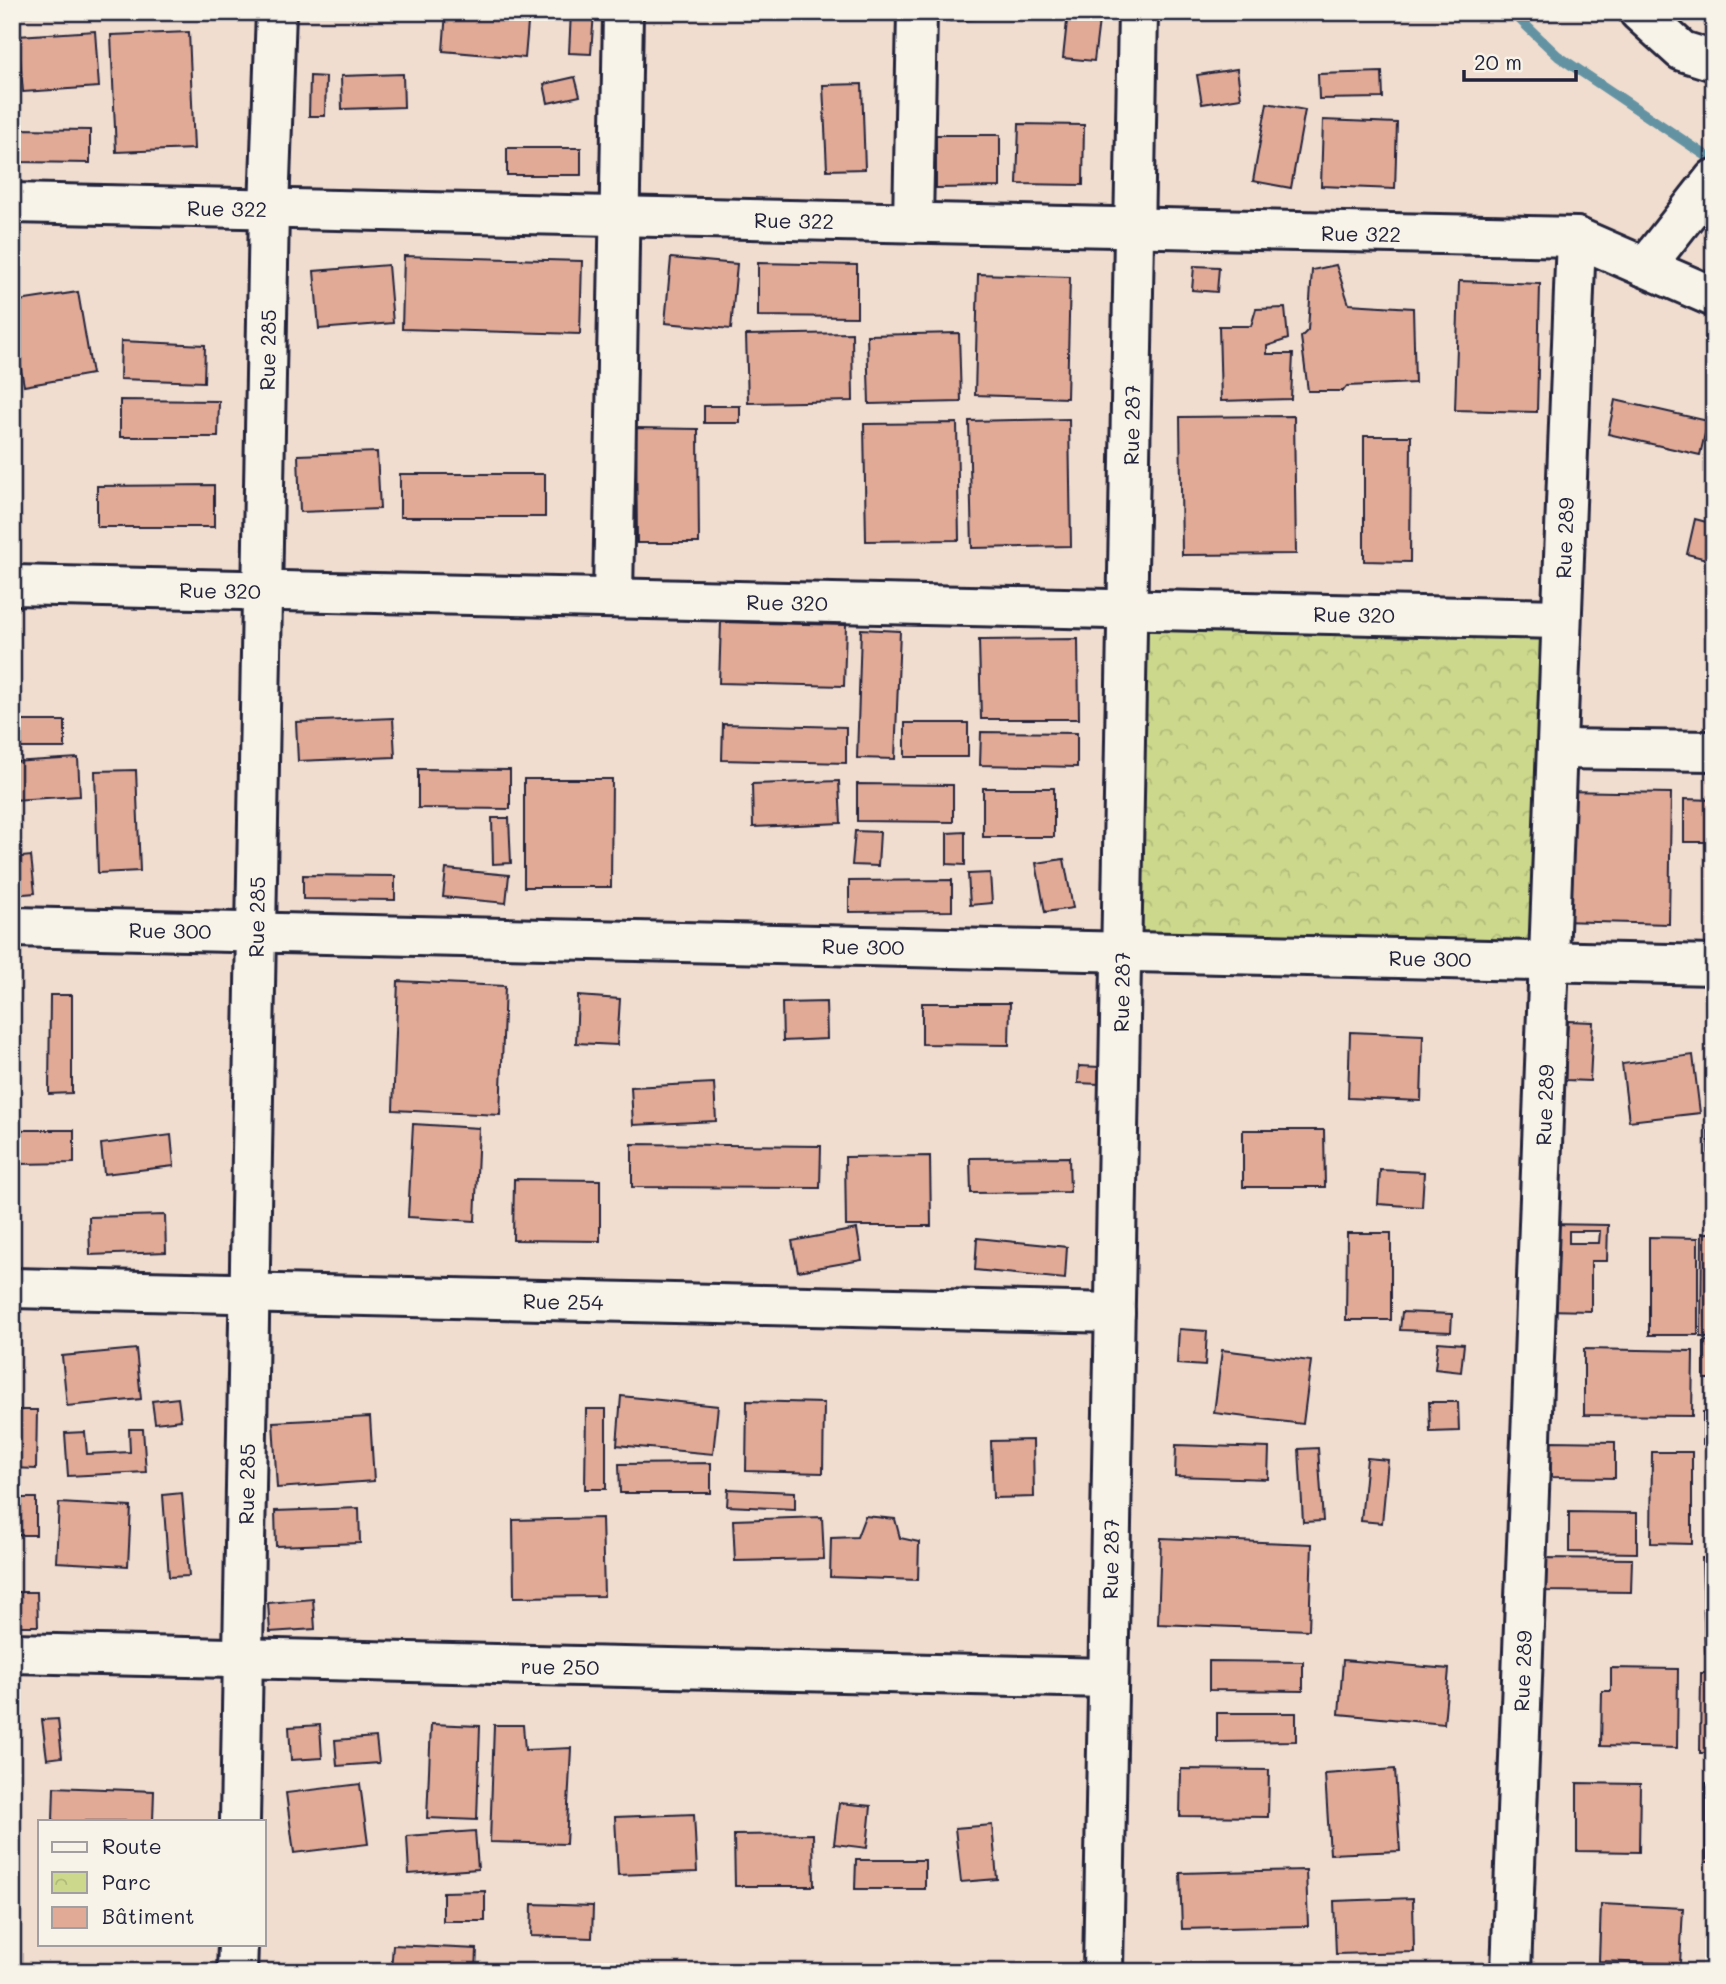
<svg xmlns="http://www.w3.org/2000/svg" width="1726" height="1984" font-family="Mali,sans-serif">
<defs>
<pattern id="park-crowns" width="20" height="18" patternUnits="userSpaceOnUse" patternTransform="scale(1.75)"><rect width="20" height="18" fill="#ccd88b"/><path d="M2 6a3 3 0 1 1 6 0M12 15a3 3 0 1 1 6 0" fill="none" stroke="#afb979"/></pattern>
</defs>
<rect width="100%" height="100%" fill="#f0ddcf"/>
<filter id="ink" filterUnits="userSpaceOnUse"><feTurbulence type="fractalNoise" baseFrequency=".0143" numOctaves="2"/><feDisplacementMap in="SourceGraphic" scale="14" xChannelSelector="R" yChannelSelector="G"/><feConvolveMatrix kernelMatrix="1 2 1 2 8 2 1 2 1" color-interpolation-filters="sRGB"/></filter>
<g filter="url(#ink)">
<polygon fill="url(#park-crowns)" stroke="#777d63" stroke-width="2" points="1127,609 1561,619 1549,961 1121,951"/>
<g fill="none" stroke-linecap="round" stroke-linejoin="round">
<polyline stroke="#6393a3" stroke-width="10" points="1512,12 1558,56 1714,161"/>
</g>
<g fill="#e0aa96" stroke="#22223b" stroke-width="2" fill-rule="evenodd">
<polygon points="12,12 104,12 12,16"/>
<polygon points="446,12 529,12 525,58 443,51"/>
<polygon points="571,12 594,12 591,54 569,53"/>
<polygon points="949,12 1015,12 1015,16 950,21"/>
<polygon points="1068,12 1100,12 1094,61 1063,58"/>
<polygon points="95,31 99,87 23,92 18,36"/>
<polygon points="189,32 194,149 116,152 111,35"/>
<polygon points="1237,69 1241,98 1202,104 1197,75"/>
<polygon points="1382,72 1383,98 1319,99 1318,74"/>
<polygon points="403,74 404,107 342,109 341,76"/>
<polygon points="310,76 326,77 325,116 309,116"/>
<polygon points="575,77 580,96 548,103 544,84"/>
<polygon points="862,84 865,169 827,170 823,85"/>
<polygon points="1267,103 1305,110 1291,188 1253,181"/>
<polygon points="1323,120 1397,123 1395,189 1321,186"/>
<polygon points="1019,124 1084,125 1083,185 1017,184"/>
<polygon points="17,129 90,130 90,163 16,162"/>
<polygon points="936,135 1000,135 1000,187 936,188"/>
<rect x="507" y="148" width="74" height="27"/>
<polygon points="404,256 582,261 580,334 402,329"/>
<polygon points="671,258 737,264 731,329 665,323"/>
<polygon points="758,263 857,265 857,317 758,316"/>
<polygon points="388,265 393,323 319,329 314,271"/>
<polygon points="1336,265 1349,304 1413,308 1415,383 1347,386 1343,391 1308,391 1301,337 1308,330 1312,270"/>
<polygon points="1194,266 1219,267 1217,292 1192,290"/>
<polygon points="978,274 1070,277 1067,398 975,395"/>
<polygon points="1459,281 1540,284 1537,412 1455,410"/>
<polygon points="78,292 92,374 24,386 12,319 12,302"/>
<polygon points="1285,308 1288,339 1267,346 1267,354 1293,354 1291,399 1221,401 1219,326 1251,326 1256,309"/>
<polygon points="852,333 853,401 748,403 746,335"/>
<polygon points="959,333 961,402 869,404 867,335"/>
<polygon points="121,341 205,345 204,382 120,379"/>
<polygon points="120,400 219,401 218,437 120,437"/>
<polygon points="1615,400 1708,421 1700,455 1608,434"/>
<rect x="704" y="406" width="36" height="17"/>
<polygon points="1294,416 1296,554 1182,555 1180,417"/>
<polygon points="1069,419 1071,546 972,548 969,421"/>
<polygon points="957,423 959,540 866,541 864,424"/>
<polygon points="636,428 698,429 699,543 637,543"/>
<polygon points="1364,436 1411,436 1410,562 1364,561"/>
<polygon points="377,452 380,509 300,512 298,455"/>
<rect x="400" y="474" width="145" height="43"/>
<polygon points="214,485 214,527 97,527 97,486"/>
<polygon points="1695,519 1714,524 1714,561 1687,554"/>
<polygon points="721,622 846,625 844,686 719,683"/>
<polygon points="861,629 900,631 895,759 857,758"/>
<polygon points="1078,639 1079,719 981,719 979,640"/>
<polygon points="393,718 395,757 298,761 296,722"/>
<rect x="12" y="721" width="53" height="27"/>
<rect x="905" y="723" width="63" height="34"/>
<polygon points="723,724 846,727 846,763 722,760"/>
<polygon points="981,732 1077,733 1077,767 980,765"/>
<polygon points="78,758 80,796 12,800 12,762"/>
<polygon points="418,769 510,770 510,809 418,808"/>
<polygon points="136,770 140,871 98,873 95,771"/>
<polygon points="524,779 612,779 611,887 524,887"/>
<polygon points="839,781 841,823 753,827 752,784"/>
<polygon points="857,784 953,785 953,822 857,821"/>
<rect x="983" y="788" width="71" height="49"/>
<polygon points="1562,791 1671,793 1669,924 1560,921"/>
<polygon points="1684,799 1714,800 1714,842 1684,842"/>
<polygon points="492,818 509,818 511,863 493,864"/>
<polygon points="855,831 880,832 878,866 852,865"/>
<polygon points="965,832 965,865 947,864 947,833"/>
<polygon points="31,856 35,893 12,895 12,858"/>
<polygon points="1064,859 1073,908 1045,912 1036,863"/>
<polygon points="446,869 509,875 506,903 443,897"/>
<polygon points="990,873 992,903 970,905 968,874"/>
<polygon points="303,875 395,876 395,900 303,899"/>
<polygon points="952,880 952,911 849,912 849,881"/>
<polygon points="398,981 505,986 500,1115 393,1110"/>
<polygon points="50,995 72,995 72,1093 49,1094"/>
<polygon points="578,996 620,999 617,1045 576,1043"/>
<polygon points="826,1002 827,1039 783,1041 782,1003"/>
<polygon points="922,1003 1010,1003 1009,1045 922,1044"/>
<polygon points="1568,1021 1593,1022 1590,1081 1565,1080"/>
<polygon points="1350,1032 1423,1035 1421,1101 1348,1098"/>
<polygon points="1693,1055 1700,1113 1629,1121 1622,1064"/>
<polygon points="1079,1066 1100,1067 1099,1084 1078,1083"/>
<polygon points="714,1083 716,1121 633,1125 631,1087"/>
<polygon points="413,1124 479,1128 475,1221 408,1217"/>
<polygon points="1708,1127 1714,1127 1714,1179 1709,1179"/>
<polygon points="19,1130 74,1130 74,1163 19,1164"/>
<polygon points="1243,1130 1324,1130 1325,1187 1243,1187"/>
<polygon points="171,1135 174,1166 104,1174 101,1144"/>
<polygon points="632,1144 821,1146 820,1188 632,1187"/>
<polygon points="930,1156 931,1226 846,1226 845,1157"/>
<polygon points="1069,1157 1070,1192 971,1193 970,1158"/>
<polygon points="1380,1170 1424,1172 1422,1207 1378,1204"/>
<polygon points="514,1179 600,1180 600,1241 513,1240"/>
<polygon points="165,1215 166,1252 90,1255 89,1217"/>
<path d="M1546 1224 1608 1225 1607 1261H1591V1311L1545 1310ZM1569 1231H1600L1599 1243H1569Z"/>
<polygon points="857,1229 862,1260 798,1271 792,1241"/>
<polygon points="1347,1233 1391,1233 1391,1320 1346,1320"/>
<polygon points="1702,1233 1714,1233 1714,1337 1701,1337"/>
<polygon points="1649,1237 1698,1238 1698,1335 1649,1335"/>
<polygon points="977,1238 1067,1247 1065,1279 975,1270"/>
<polygon points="1402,1312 1452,1314 1451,1332 1400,1330"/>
<polygon points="1179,1329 1207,1331 1205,1366 1177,1364"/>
<rect x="1704" y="1341" width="10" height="38"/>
<polygon points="1438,1342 1464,1344 1461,1372 1435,1369"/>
<polygon points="136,1349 141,1399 67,1406 62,1356"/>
<polygon points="1584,1349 1693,1351 1692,1416 1584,1415"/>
<polygon points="1222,1350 1311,1361 1303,1424 1214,1413"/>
<polygon points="621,1396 718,1406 713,1454 617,1445"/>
<polygon points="178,1398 181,1420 155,1423 152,1401"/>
<polygon points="747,1401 824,1403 823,1473 746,1471"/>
<polygon points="1429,1402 1458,1402 1459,1431 1430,1432"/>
<polygon points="586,1409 606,1409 606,1489 585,1489"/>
<polygon points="12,1410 37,1410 36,1469 12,1468"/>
<rect x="1703" y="1412" width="11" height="32"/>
<polygon points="370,1417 374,1481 277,1488 273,1422"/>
<polygon points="129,1429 143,1429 146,1472 68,1476 65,1433 85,1432 87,1454 130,1452"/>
<polygon points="1033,1440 1034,1497 993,1498 991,1441"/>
<polygon points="1551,1441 1615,1442 1615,1478 1551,1477"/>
<polygon points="1176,1445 1269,1448 1268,1479 1175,1476"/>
<polygon points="1318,1448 1323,1521 1303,1522 1299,1449"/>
<polygon points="1652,1452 1692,1452 1692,1544 1651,1543"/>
<polygon points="1367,1458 1388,1460 1382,1523 1361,1521"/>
<polygon points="711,1463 711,1493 620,1493 619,1464"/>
<polygon points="728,1489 795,1492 795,1509 727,1506"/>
<polygon points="182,1493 189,1576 169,1577 163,1495"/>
<rect x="12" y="1498" width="24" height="37"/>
<polygon points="59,1503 131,1507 128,1566 56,1562"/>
<polygon points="359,1508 360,1543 276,1546 275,1511"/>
<polygon points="1569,1512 1637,1513 1637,1553 1569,1552"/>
<polygon points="865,1516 895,1519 900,1538 919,1542 918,1580 830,1577 831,1538 857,1537"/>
<polygon points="822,1517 824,1559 735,1561 733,1520"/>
<polygon points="602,1518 604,1596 514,1597 513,1520"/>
<polygon points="1161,1538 1312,1544 1309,1630 1158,1624"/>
<polygon points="1542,1558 1632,1559 1631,1592 1542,1591"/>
<polygon points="1702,1558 1714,1558 1714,1652 1705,1653"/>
<polygon points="12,1592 37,1592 38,1626 12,1626"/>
<polygon points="313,1599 315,1629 270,1632 268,1603"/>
<polygon points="1343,1660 1449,1669 1444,1724 1339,1714"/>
<polygon points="1209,1661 1303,1662 1303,1691 1209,1690"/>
<polygon points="1611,1668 1678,1669 1677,1748 1601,1746 1602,1691 1611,1691"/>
<polygon points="1701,1673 1714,1673 1714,1753 1700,1753"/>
<polygon points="1217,1713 1296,1713 1296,1741 1217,1742"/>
<polygon points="58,1719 62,1757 47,1759 42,1720"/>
<polygon points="431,1724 480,1726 477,1820 427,1818"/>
<polygon points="320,1725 322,1758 291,1760 289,1727"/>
<polygon points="494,1725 523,1725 525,1750 571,1748 566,1844 490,1842"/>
<polygon points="376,1737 379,1763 337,1766 335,1740"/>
<polygon points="1181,1769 1269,1770 1268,1817 1180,1816"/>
<polygon points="1395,1769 1400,1851 1330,1854 1325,1774"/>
<polygon points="1577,1783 1640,1784 1639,1852 1577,1851"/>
<rect x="1706" y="1783" width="8" height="79"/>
<polygon points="360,1784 368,1844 294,1853 286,1793"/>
<polygon points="54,1787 154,1791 153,1821 53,1821"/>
<polygon points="839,1803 871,1806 867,1848 834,1844"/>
<polygon points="694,1814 697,1872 618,1875 615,1817"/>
<polygon points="992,1825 997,1879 961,1882 955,1828"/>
<polygon points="475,1831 478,1869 409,1874 407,1836"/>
<polygon points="813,1834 814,1886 735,1886 734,1835"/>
<polygon points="856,1860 925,1860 925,1889 855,1889"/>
<polygon points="1306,1870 1308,1926 1182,1929 1180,1873"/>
<polygon points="485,1891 485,1921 443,1921 443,1892"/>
<polygon points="1413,1898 1414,1952 1336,1954 1334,1901"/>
<polygon points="532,1904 593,1906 592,1938 531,1936"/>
<polygon points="1601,1904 1683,1908 1680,1964 1599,1961"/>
<polygon points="393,1945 477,1949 476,1972 391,1972"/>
<rect x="712" y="1964" width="42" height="8"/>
<polygon points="497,1966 578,1970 578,1972 497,1972"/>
</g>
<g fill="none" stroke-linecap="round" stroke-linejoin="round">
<g stroke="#22223b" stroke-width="44">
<g id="street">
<polyline points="1639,12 1682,51 1714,61"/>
<polyline points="12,203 1576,237 1714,297"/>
<polyline points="913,223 917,12"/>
<polyline points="1645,267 1714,179"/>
<polyline points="12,585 1561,619"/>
<polyline points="613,598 623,12"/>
<polyline points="1557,749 1714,751"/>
<polyline points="12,927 1714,965"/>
<polyline points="12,1288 1115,1313"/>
<polyline points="12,1653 1108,1678"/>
<polyline points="240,1821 269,209 276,12"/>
<polyline points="237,1972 238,1944"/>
<polyline points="1103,1972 1138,12"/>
<polyline points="1511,1972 1576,237"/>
</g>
</g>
<use href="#street" stroke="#f7f3e8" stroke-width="38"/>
</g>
</g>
<g text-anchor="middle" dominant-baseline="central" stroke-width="6" stroke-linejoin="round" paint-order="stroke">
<g font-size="21" fill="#22223b" stroke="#f7f3e8">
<text transform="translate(227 208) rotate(1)">Rue 322</text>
<text transform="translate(794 220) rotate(1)">Rue 322</text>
<text transform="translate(1361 233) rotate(1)">Rue 322</text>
<text transform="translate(267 350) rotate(-89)">Rue 285</text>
<text transform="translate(1131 425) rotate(-89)">Rue 287</text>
<text transform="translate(1564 538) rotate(-88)">Rue 289</text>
<text transform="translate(220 590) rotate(1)">Rue 320</text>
<text transform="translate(787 602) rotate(1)">Rue 320</text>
<text transform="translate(1354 614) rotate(1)">Rue 320</text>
<text transform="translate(256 917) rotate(-89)">Rue 285</text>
<text transform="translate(170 930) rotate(1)">Rue 300</text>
<text transform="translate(863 946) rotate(1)">Rue 300</text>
<text transform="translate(1430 958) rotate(1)">Rue 300</text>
<text transform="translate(1121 992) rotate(-89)">Rue 287</text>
<text transform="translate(1544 1105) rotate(-88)">Rue 289</text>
<text transform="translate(563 1301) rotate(1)">Rue 254</text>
<text transform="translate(246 1484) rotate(-89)">Rue 285</text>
<text transform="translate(1110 1559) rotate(-89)">Rue 287</text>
<text transform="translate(560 1666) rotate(1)">rue 250</text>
<text transform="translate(1522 1671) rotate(-88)">Rue 289</text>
</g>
</g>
<rect width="1726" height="1984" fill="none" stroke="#f7f3e8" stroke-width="42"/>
<rect x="21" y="21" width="1684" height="1942" fill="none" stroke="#22223b" stroke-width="2.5" filter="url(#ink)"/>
<rect x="38" y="1820" width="228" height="126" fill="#f7f3e8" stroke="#a29fa3" stroke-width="2"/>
<rect x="52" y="1842" width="35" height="10" fill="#f7f3e8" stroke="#a29fa3" stroke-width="2"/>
<text x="102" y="1854" font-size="21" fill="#22223b">Route</text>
<rect x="52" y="1872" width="35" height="21" fill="url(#park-crowns)" stroke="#a29fa3" stroke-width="2"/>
<text x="102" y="1890" font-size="21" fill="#22223b">Parc</text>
<rect x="52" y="1907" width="35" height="21" fill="#e0aa96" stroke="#a29fa3" stroke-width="2"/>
<text x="102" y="1924" font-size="21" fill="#22223b">Bâtiment</text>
<path d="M1464 70v10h112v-10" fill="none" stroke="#22223b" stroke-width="3.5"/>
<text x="1474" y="70" font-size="21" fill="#22223b" stroke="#f7f3e8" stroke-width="5" paint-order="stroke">20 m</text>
</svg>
